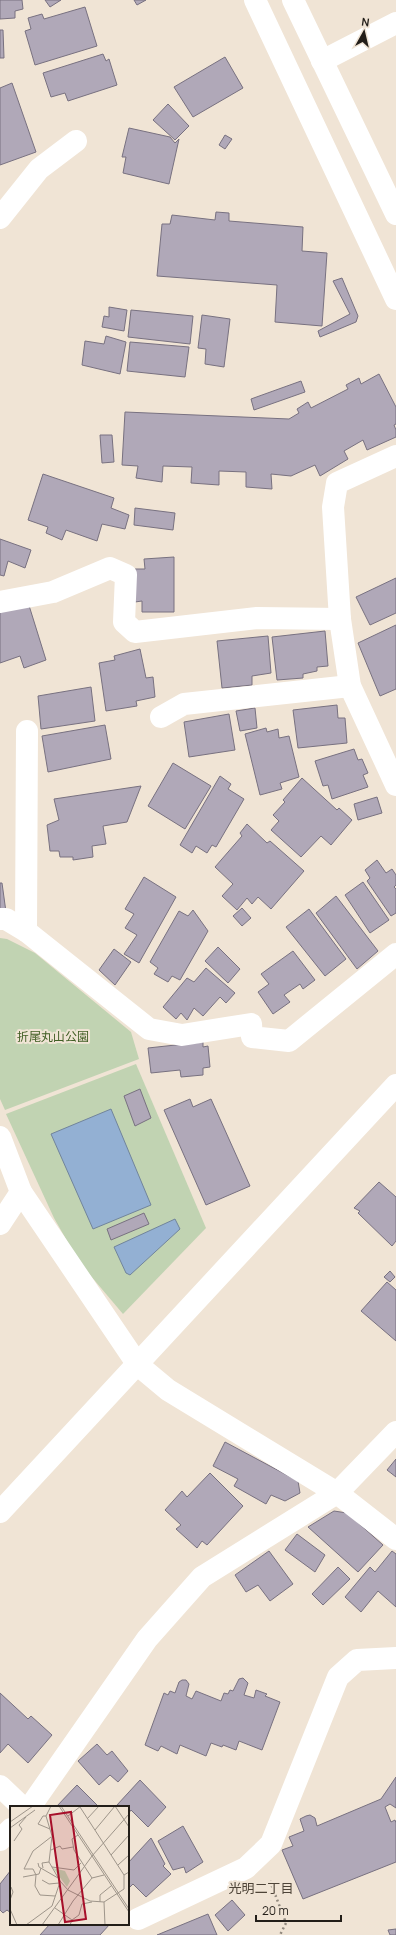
<svg xmlns="http://www.w3.org/2000/svg" width="396" height="1935" font-family="Manrope,'Noto Sans JP',sans-serif">
<rect width="100%" height="100%" fill="#f0e4d5"/>
<g fill="#c1d3b2">
<polygon points="0,938 7,939 35,953 131,1032 139,1059 5,1110 0,1099"/>
<polygon points="136,1064 206,1228 123,1314 79,1262 54,1218 6,1114"/>
</g>
<g fill="#93b0d3" stroke="#71849b">
<polygon points="111,1109 151,1205 93,1229 51,1134"/>
<polygon points="175,1219 180,1229 130,1275 126,1273 114,1247"/>
</g>
<g fill="#b0a8b8" stroke="#787180">
<polygon points="0,0 22,0 23,9 15,11 15,18 0,19"/>
<polygon points="45,0 61,0 50,7"/>
<polygon points="134,0 146,0 137,5"/>
<polygon points="85,7 97,46 35,65 25,31 31,29 28,18 42,14 44,19"/>
<polygon points="0,30 3,30 4,58 0,58"/>
<polygon points="103,54 106,61 109,59 117,85 68,101 65,93 51,97 43,73"/>
<polygon points="225,57 243,88 193,117 174,87"/>
<polygon points="12,83 36,152 0,165 0,88"/>
<polygon points="168,104 189,126 175,140 153,120"/>
<polygon points="129,128 170,137 175,143 179,139 169,184 123,173 126,157 122,157"/>
<polygon points="225,135 232,139 225,149 219,145"/>
<polygon points="216,212 229,213 229,221 303,227 302,251 327,253 322,326 275,322 277,285 157,276 162,224 170,224 172,215 215,220"/>
<polygon points="342,278 358,316 356,322 320,337 318,331 350,314 333,281"/>
<polygon points="109,307 127,310 124,331 102,327 104,316 109,317"/>
<polygon points="131,310 193,316 190,344 128,337"/>
<polygon points="202,315 230,319 224,367 205,364 206,349 198,348"/>
<polygon points="106,336 126,342 120,374 82,365 85,341 104,344"/>
<polygon points="130,342 189,347 185,377 127,371"/>
<polygon points="379,374 396,407 396,424 394,425 396,430 396,437 367,450 363,440 344,451 348,459 320,476 315,465 291,476 271,474 272,489 246,487 246,472 219,471 219,485 191,483 192,467 163,466 162,482 136,478 138,466 122,465 125,412 289,419 299,413 297,409 308,402 311,408 348,389 346,385 359,378 361,384"/>
<polygon points="301,381 305,392 254,410 251,399"/>
<polygon points="100,435 112,435 114,462 102,463"/>
<polygon points="43,474 114,498 111,508 129,515 125,529 102,524 97,541 66,530 62,540 46,533 48,527 28,520"/>
<polygon points="135,508 175,513 173,530 134,525"/>
<polygon points="0,539 31,550 25,568 8,561 4,576 0,575"/>
<polygon points="174,557 174,612 142,612 142,601 135,602 135,569 145,569 144,559"/>
<polygon points="396,578 396,613 370,625 356,597"/>
<polygon points="27,599 46,660 24,668 20,656 0,663 0,609"/>
<polygon points="396,625 396,689 380,696 358,643"/>
<polygon points="325,631 328,666 317,667 317,671 303,674 303,678 277,680 272,637"/>
<polygon points="268,636 271,673 252,676 252,685 222,688 217,641"/>
<polygon points="140,649 146,678 153,677 155,697 136,701 137,706 106,711 99,663 115,660 114,656"/>
<polygon points="91,687 95,721 41,729 38,696"/>
<polygon points="337,705 338,718 345,718 347,743 298,748 293,710"/>
<polygon points="255,708 257,728 240,731 236,711"/>
<polygon points="229,714 235,750 189,757 184,722"/>
<polygon points="105,725 111,759 48,772 42,736"/>
<polygon points="266,728 267,732 278,729 279,738 289,736 299,777 280,783 282,789 260,795 245,734"/>
<polygon points="354,749 358,760 362,759 368,773 363,775 368,787 332,799 328,785 323,786 315,761"/>
<polygon points="173,763 211,786 185,829 148,806"/>
<polygon points="220,776 231,784 228,789 244,799 216,847 212,845 207,853 196,846 192,853 180,845"/>
<polygon points="302,778 337,810 339,808 352,820 331,845 321,836 301,857 271,830 279,821 273,815 285,802 283,800"/>
<polygon points="141,786 127,822 103,826 106,844 92,846 93,857 73,860 73,857 60,857 59,851 50,851 47,825 59,820 54,799"/>
<polygon points="377,797 382,813 358,820 354,804"/>
<polygon points="247,824 267,843 270,841 304,871 271,909 258,897 252,904 247,898 237,910 222,896 233,884 215,867 242,836 240,833"/>
<polygon points="377,860 386,873 392,869 396,875 396,885 394,887 396,889 396,913 391,916 367,881 370,878 365,870"/>
<polygon points="144,877 176,897 139,963 124,954 137,935 125,928 134,914 125,909"/>
<polygon points="363,882 389,920 370,933 345,895"/>
<polygon points="0,883 2,883 6,912 0,911"/>
<polygon points="336,896 378,951 357,969 316,913"/>
<polygon points="242,908 251,918 242,926 233,916"/>
<polygon points="309,909 346,959 325,976 286,927"/>
<polygon points="193,910 208,931 180,980 172,976 168,982 154,974 158,968 150,962 179,911 188,916"/>
<polygon points="218,947 240,969 228,983 205,961"/>
<polygon points="114,949 131,962 115,985 99,970"/>
<polygon points="293,951 315,980 303,989 300,984 284,995 290,1002 273,1014 258,992 269,984 261,974"/>
<polygon points="206,968 235,993 226,1003 220,997 203,1016 194,1008 187,1020 181,1013 176,1019 163,1007 187,978 194,982"/>
<polygon points="203,1042 203,1047 208,1046 210,1067 203,1068 203,1075 181,1077 180,1070 151,1073 148,1048"/>
<polygon points="140,1089 151,1118 135,1126 124,1096"/>
<polygon points="190,1099 193,1107 211,1099 250,1186 206,1205 164,1110"/>
<polygon points="379,1182 396,1197 396,1241 392,1246 358,1213 360,1211 354,1208"/>
<polygon points="144,1213 149,1224 111,1240 107,1229"/>
<polygon points="390,1271 395,1277 390,1282 384,1277"/>
<polygon points="387,1282 396,1290 396,1341 361,1311"/>
<polygon points="225,1442 298,1481 300,1493 285,1501 271,1495 266,1504 234,1486 238,1479 213,1466"/>
<polygon points="396,1459 396,1477 387,1470"/>
<polygon points="210,1473 243,1506 207,1545 202,1541 197,1548 176,1529 181,1525 165,1510 182,1491 187,1497"/>
<polygon points="334,1511 347,1513 383,1545 358,1572 308,1527"/>
<polygon points="297,1534 325,1555 315,1572 285,1550"/>
<polygon points="269,1551 293,1584 270,1601 258,1585 246,1592 235,1575"/>
<polygon points="392,1551 396,1554 396,1607 378,1591 361,1612 345,1597 370,1567 375,1572"/>
<polygon points="338,1567 350,1579 323,1605 312,1594"/>
<polygon points="243,1678 248,1683 244,1695 254,1698 256,1690 267,1694 265,1696 280,1702 262,1750 239,1741 236,1750 223,1745 222,1747 211,1743 206,1756 180,1745 177,1754 161,1746 158,1751 145,1745 164,1693 168,1695 170,1691 175,1693 179,1682 182,1680 186,1680 189,1684 186,1696 192,1699 196,1691 221,1701 224,1693 228,1694 230,1690 233,1691 239,1679"/>
<polygon points="0,1693 28,1719 31,1716 52,1735 28,1763 8,1744 0,1753"/>
<polygon points="97,1744 107,1755 112,1751 128,1771 118,1782 110,1775 99,1785 78,1761"/>
<polygon points="396,1777 396,1808 390,1804 385,1807 391,1822 395,1820 396,1823 396,1862 303,1899 282,1850 293,1846 289,1837 304,1831 300,1819 306,1816 310,1815 315,1818 317,1826 381,1799"/>
<polygon points="140,1780 166,1807 148,1827 131,1810 128,1814 128,1807 117,1805"/>
<polygon points="77,1785 99,1807 56,1807"/>
<polygon points="183,1826 203,1862 186,1873 184,1867 173,1870 158,1841"/>
<polygon points="151,1838 165,1864 163,1866 171,1874 146,1897 133,1884 128,1889 128,1863"/>
<polygon points="11,1870 11,1913 7,1910 3,1913 0,1910 0,1884"/>
<polygon points="232,1900 245,1915 228,1931 215,1915"/>
<polygon points="208,1914 217,1935 157,1935"/>
<polygon points="50,1924 110,1924 100,1935 40,1935"/>
<polygon points="396,1929 396,1935 390,1935 388,1930"/>
</g>
<g fill="none" stroke-linecap="round" stroke-linejoin="round">
<polyline stroke="#91897e" stroke-width="2.5" stroke-dasharray="2 3" stroke-linecap="butt" points="270,1881 286,1923 280,1935"/>
<g stroke="#fff" stroke-width="22">
<polyline points="255,0 396,299"/>
<polyline points="293,0 396,214"/>
<polyline points="322,61 396,23"/>
<polyline points="0,218 39,169 76,141"/>
<polyline points="396,456 337,483 333,507 340,619 350,686 396,785"/>
<polyline points="0,602 53,592 110,568 126,575 124,622 135,632 257,618 340,619"/>
<polyline points="161,717 184,704 350,686"/>
<polyline points="0,919 6,919 26,931 149,1029 182,1035 251,1024 252,1037 289,1041 396,954"/>
<polyline points="26,931 27,731"/>
<polyline points="21,1192 138,1365 168,1390 337,1493 396,1539"/>
<polyline points="0,1512 396,1085"/>
<polyline points="0,1786 22,1807"/>
<polyline points="30,1807 147,1639 202,1577 337,1493 396,1432"/>
<polyline points="0,1840 11,1829"/>
<polyline points="138,1919 246,1868 271,1844 338,1677 357,1660 396,1658"/>
</g>
<polyline stroke="#fff" stroke-width="22" points="0,1137 21,1192 0,1224"/>
</g>
<g text-anchor="middle" dominant-baseline="central" stroke-width="4" stroke-linejoin="round" paint-order="stroke">
<g font-size="12" fill="#415e25" stroke="#f0e4d5">
<text x="53" y="1036">折尾丸山公園</text>
</g>
<g font-size="13" fill="#4e4438" stroke="#f0e4d5">
<text x="261" y="1888">光明二丁目</text>
</g>
</g>
<g transform="translate(10 1806)">
<rect width="119" height="119" fill="#f0e4d5"/>
<path d="M43 62 55 65 60 75 57 81Z" fill="#c1d3b2"/>
<path fill="none" stroke="#9e958a" stroke-width="1" d="M49 0 119 106M51 0 119 103M105 0 119 21M70 1 114 69M36 10H33L28 18 40 23M58 10 71 0M77 13 89 0M0 16 23 0M0 22 25 4M85 24 105 0M68 29 62 33 64 44 82 72M41 31 23 45 14 63H23L26 69 25 80 30 89 45 90M4 35 12 23 9 19 16 11M41 44 50 40 52 43 63 41M101 49 119 29M28 57 29 61 48 72M108 59 119 49M42 61 64 64 71 57M33 62 32 57 39 56M13 71 29 68 31 62M32 74 39 78 49 77M50 75 58 84 80 95 94 96 114 83V69L119 66M0 94 3 86 1 81M90 96V89L101 80M94 96 95 119M45 102 62 114 60 119M0 103 7 119M62 114 69 109 72 98 82 96M16 119 42 100 49 79 50 75 39 56 42 30 36 10 41 0M32 119 82 50 119 8M48 119 63 95 82 72 94 69"/>
<path fill="#a70f2a" fill-opacity="0.15" stroke="#a70f2a" stroke-width="2" d="M61 6 76 113 55 116 40 9Z"/>
<rect width="119" height="119" fill="none" stroke="#231e19" stroke-width="2"/>
</g>
<g transform="translate(364 32) rotate(8)" stroke="#f0e4d5" stroke-width="3" paint-order="stroke">
<path d="M0-3L7 15L0 10L-7 15Z" fill="#231e19"/>
<text y="-6" font-size="11" font-weight="bold" text-anchor="middle" fill="#231e19">N</text>
</g>
<path d="M256 1915v6h85v-6" fill="none" stroke="#231e19" stroke-width="2"/>
<text x="262" y="1915" font-size="12" fill="#231e19" stroke="#f0e4d5" stroke-width="3" paint-order="stroke">20 m</text>
</svg>
